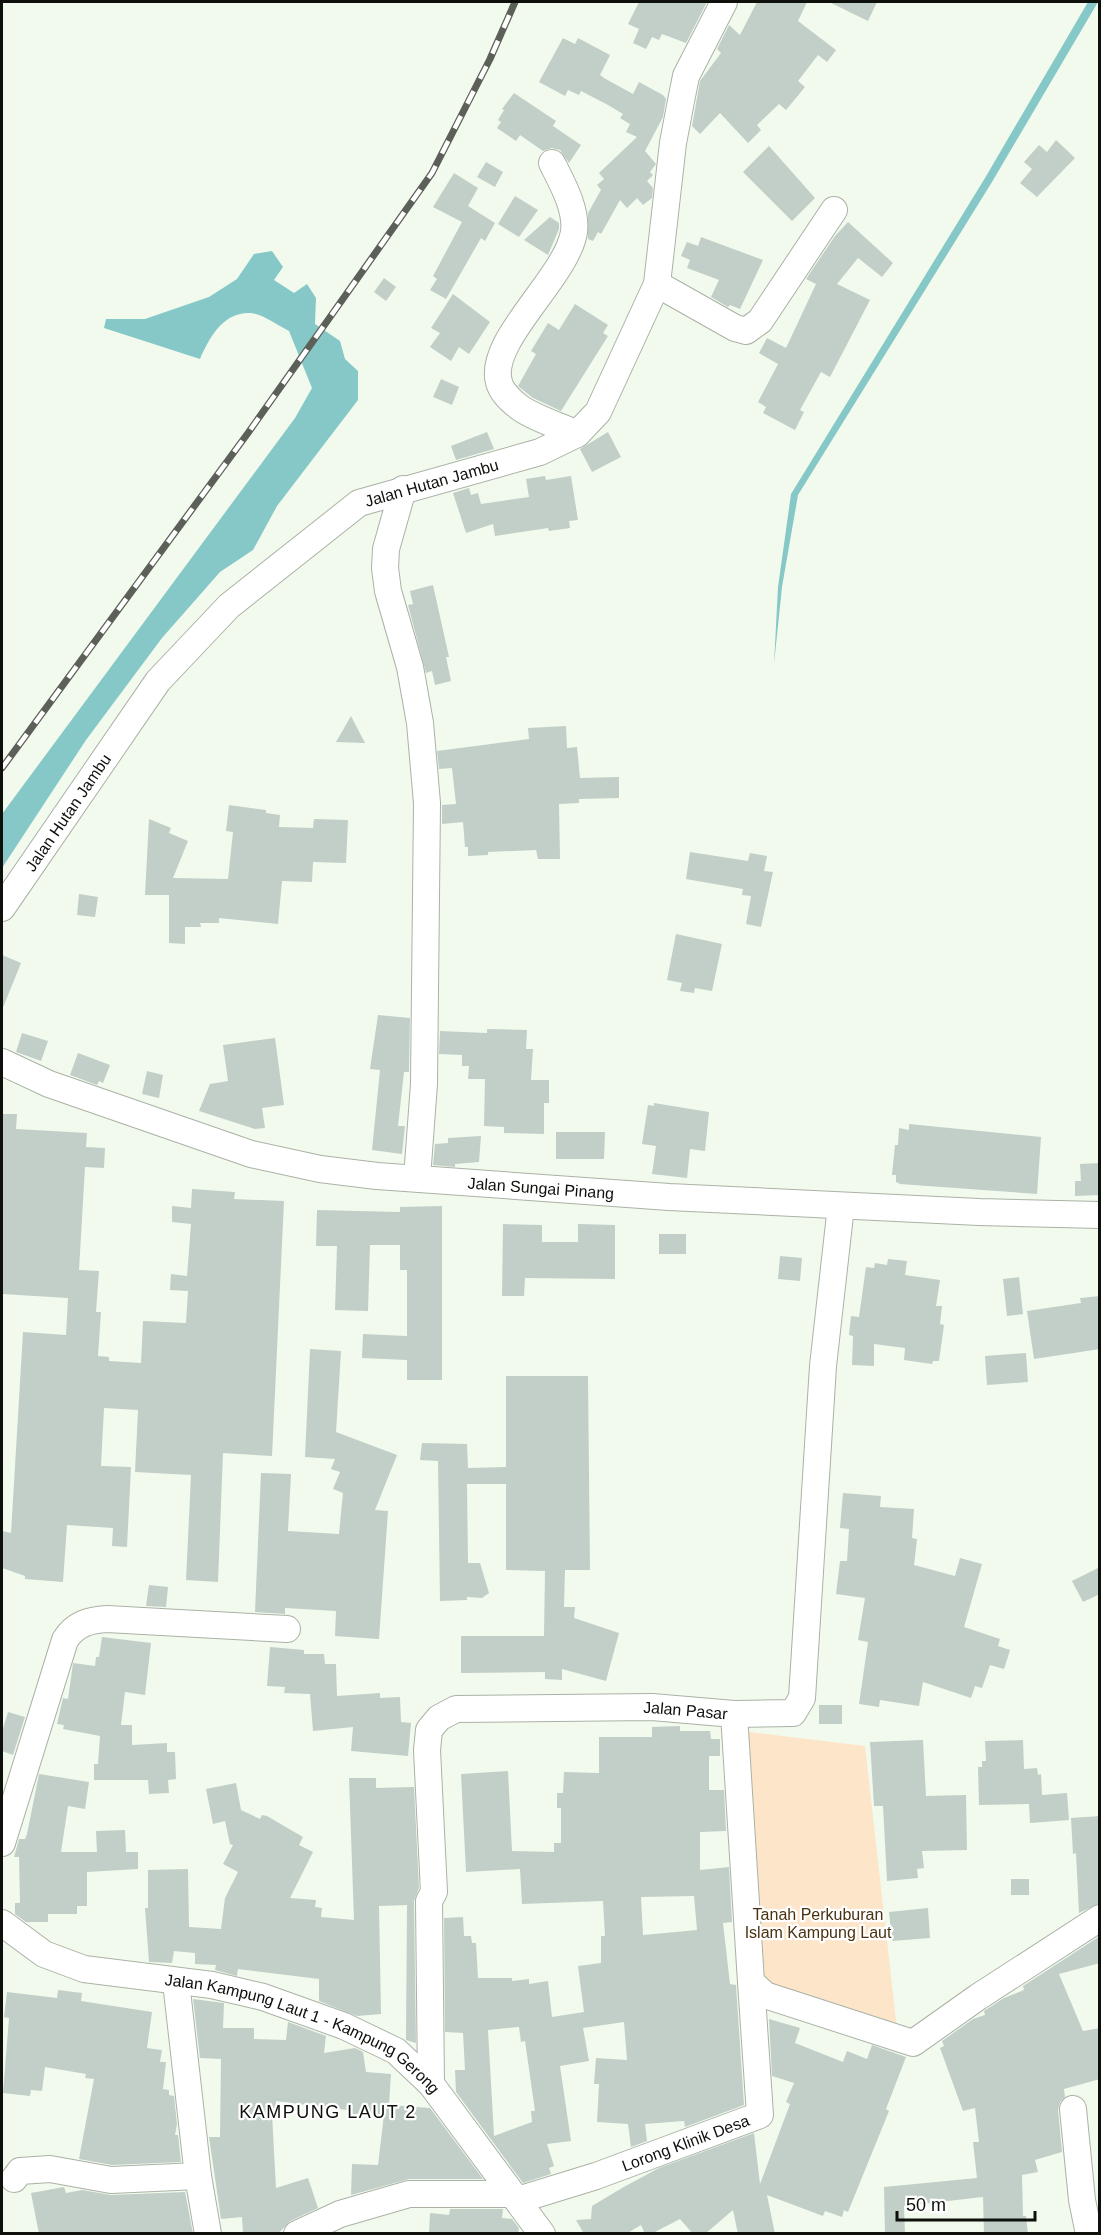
<svg xmlns="http://www.w3.org/2000/svg" width="1101" height="2235" font-family="Helvetica,sans-serif">
<rect width="100%" height="100%" fill="#f2faed"/>
<polygon fill="#fce5c9" points="742,1731 865,1746 897,2029 764,1982 756,1969"/>
<g fill="#86c8c7">
<polygon points="1088,2 1098,2 992,182 798,495 782,587 774,664 778,587 791,494 985,178"/>
<path d="M272 251 283 267 274 280 294 293 307 284 316 298 315 324 340 341 345 359 358 371V400L277 506 253 550 220 572 162 638 86 740 2 868V814L295 418 312 388 289 331C279 326 261 313 250 313 223 312 209 338 200 359L104 328 106 319H145L209 297 237 279 254 254Z"/>
</g>
<g fill="#c1cfc8" fill-rule="evenodd">
<polygon points="639,2 707,2 686,43 662,34 659,40 652,37 646,49 633,43 639,29 628,24"/>
<polygon points="757,2 807,2 798,21 836,50 827,62 818,55 798,81 805,87 786,110 779,104 757,125 761,130 748,143 720,113 700,134 692,126 700,81 721,53 717,49 729,25 740,35"/>
<polygon points="829,2 877,2 868,21"/>
<polygon points="563,38 575,44 578,38 610,55 600,75 604,78 633,94 639,82 663,95 666,99 663,117 645,151 656,164 650,172 653,175 647,181 653,188 652,198 643,205 637,198 627,208 620,200 601,234 598,232 593,241 588,239 588,213 601,190 597,185 604,179 599,173 637,137 626,132 630,124 620,118 623,114 608,105 581,91 579,95 568,90 565,96 539,82"/>
<polygon points="514,93 556,121 553,126 581,145 569,163 560,150 552,148 543,151 520,135 516,141 497,128 501,122 498,120 504,110 502,109"/>
<polygon points="1056,140 1075,158 1037,197 1020,183 1032,169 1024,162 1039,145 1047,152"/>
<polygon points="769,146 815,198 792,221 743,172"/>
<polygon points="486,162 503,172 495,187 477,177"/>
<polygon points="454,173 478,188 468,206 495,223 485,241 481,238 446,299 430,290 437,279 433,276 462,222 433,207"/>
<polygon points="515,196 538,210 519,237 498,224"/>
<polygon points="550,217 559,223 559,229 548,255 524,240"/>
<polygon points="848,222 893,263 882,277 858,258 837,284 870,300 830,377 821,372 800,410 804,412 795,430 763,413 766,407 758,402 778,364 759,353 767,338 786,348 816,284 806,279 835,236"/>
<polygon points="701,237 763,260 740,309 730,305 728,307 711,297 719,280 687,268 690,260 681,256 687,242 698,246"/>
<polygon points="384,278 396,287 386,301 374,292"/>
<polygon points="453,294 490,322 469,354 459,347 451,361 430,347 440,333 431,328"/>
<polygon points="575,304 608,325 603,333 608,336 561,411 533,398 518,386 536,354 531,351 548,323 559,330"/>
<polygon points="441,379 459,387 452,405 433,397"/>
<polygon points="487,432 494,449 456,460 451,446"/>
<polygon points="608,432 621,457 592,472 580,449"/>
<polygon points="545,476 546,480 571,476 578,520 569,521 570,528 549,531 548,528 495,536 493,524 466,533 453,493 469,488 471,495 478,493 481,504 529,497 526,479"/>
<polygon points="433,585 449,657 446,657 451,681 435,685 432,671 426,673 408,605 413,604 410,591"/>
<polygon points="351,716 365,743 336,742"/>
<polygon points="566,726 567,748 577,747 580,778 619,777 619,798 579,799 579,803 559,804 560,859 538,859 536,850 488,852 488,855 468,856 468,847 465,847 463,822 442,824 442,805 456,804 452,768 439,769 437,751 529,739 528,728"/>
<polygon points="229,805 266,810 266,813 280,815 279,827 313,828 314,819 348,820 346,863 313,862 312,882 282,881 278,924 219,918 219,923 200,923 201,927 185,927 185,944 169,943 169,895 145,895 149,819 171,828 169,833 188,841 173,878 228,879 233,832 226,831"/>
<polygon points="690,852 748,861 750,853 767,856 764,871 773,872 761,927 746,924 751,896 742,895 743,889 686,879"/>
<polygon points="79,894 98,897 95,917 77,915"/>
<polygon points="676,934 722,944 712,991 695,988 694,993 680,991 682,983 667,980"/>
<polygon points="2,955 21,963 2,1010"/>
<polygon points="378,1015 410,1018 409,1072 404,1072 398,1126 405,1126 402,1154 372,1150 380,1070 370,1069"/>
<polygon points="487,1029 527,1030 526,1049 533,1049 531,1080 549,1080 549,1103 544,1103 544,1134 504,1133 504,1127 484,1126 485,1079 468,1079 469,1066 462,1066 462,1055 439,1054 440,1031 487,1033"/>
<polygon points="22,1033 48,1041 41,1061 16,1052"/>
<polygon points="275,1038 284,1105 262,1108 265,1128 255,1129 199,1111 210,1084 228,1081 223,1045"/>
<polygon points="78,1053 110,1065 103,1083 99,1081 97,1085 70,1075"/>
<polygon points="147,1071 163,1075 159,1098 142,1094"/>
<polygon points="654,1103 709,1112 705,1151 690,1149 687,1178 652,1174 656,1146 642,1144 648,1105 654,1106"/>
<polygon points="2,1114 17,1114 16,1129 87,1133 86,1147 105,1148 104,1168 85,1167 79,1270 99,1271 96,1312 101,1312 98,1356 109,1357 109,1361 141,1363 143,1321 186,1323 188,1291 170,1290 171,1274 187,1276 191,1224 172,1222 172,1206 191,1208 192,1189 235,1192 234,1199 284,1201 272,1456 223,1453 218,1582 186,1580 191,1475 135,1472 138,1410 104,1408 101,1466 131,1467 127,1547 112,1546 113,1528 67,1525 63,1582 25,1579 25,1576 2,1568 2,1531 11,1533 23,1332 66,1335 68,1298 2,1294"/>
<polygon points="909,1124 1041,1137 1037,1194 900,1184 896,1182 896,1175 892,1175 895,1145 898,1145 899,1128 909,1130"/>
<polygon points="556,1132 605,1132 604,1159 556,1159"/>
<polygon points="481,1136 479,1162 455,1164 455,1167 433,1165 435,1144 448,1143 448,1138"/>
<polygon points="1100,1163 1100,1195 1075,1196 1075,1181 1081,1181 1080,1164"/>
<polygon points="442,1206 442,1380 407,1380 407,1360 362,1358 363,1334 407,1336 407,1270 400,1270 400,1245 370,1245 368,1311 335,1310 337,1246 316,1246 317,1210 400,1212 400,1207"/>
<polygon points="503,1224 542,1225 542,1242 578,1242 578,1224 615,1225 615,1279 525,1278 524,1296 502,1296"/>
<rect x="659" y="1234" width="27" height="20"/>
<polygon points="780,1256 802,1258 800,1281 778,1279"/>
<polygon points="888,1259 907,1261 905,1275 940,1280 936,1306 942,1306 940,1324 944,1325 939,1361 933,1361 932,1364 904,1360 905,1348 874,1344 874,1366 852,1365 853,1336 849,1335 851,1316 859,1317 866,1267 874,1268 875,1263 887,1265"/>
<polygon points="1019,1277 1023,1314 1007,1316 1003,1279"/>
<polygon points="1100,1296 1100,1349 1034,1359 1027,1311 1081,1303 1080,1298"/>
<polygon points="310,1349 341,1351 336,1432 397,1455 375,1510 388,1511 379,1639 335,1636 336,1611 285,1608 285,1614 255,1612 261,1473 291,1474 288,1531 339,1534 343,1493 333,1489 340,1472 331,1469 335,1459 305,1457"/>
<polygon points="1026,1353 1028,1382 987,1385 985,1356"/>
<polygon points="506,1376 588,1376 590,1570 565,1570 564,1607 575,1607 574,1618 619,1633 606,1681 562,1669 562,1680 545,1679 545,1672 461,1673 461,1636 544,1636 545,1571 506,1570 506,1484 467,1484 468,1563 480,1563 489,1593 482,1598 467,1597 467,1600 440,1601 438,1461 420,1460 422,1443 467,1444 468,1468 506,1467"/>
<polygon points="843,1493 881,1496 880,1507 914,1509 912,1538 917,1539 914,1565 955,1576 960,1558 982,1564 964,1627 1000,1639 998,1646 1010,1650 1004,1669 990,1665 982,1688 975,1686 971,1698 923,1682 919,1706 880,1700 879,1707 859,1704 868,1642 858,1640 865,1598 836,1594 840,1561 847,1561 849,1529 840,1528"/>
<polygon points="1100,1567 1100,1594 1083,1602 1072,1581"/>
<polygon points="149,1585 168,1587 166,1607 146,1606"/>
<polygon points="102,1637 151,1643 145,1695 125,1692 121,1725 132,1725 132,1745 167,1743 167,1752 175,1752 176,1779 168,1780 169,1793 149,1794 148,1780 94,1780 94,1764 98,1764 100,1736 63,1729 64,1725 57,1724 63,1698 68,1699 73,1663 95,1666 96,1657 99,1657"/>
<polygon points="270,1647 304,1650 304,1654 324,1654 325,1664 336,1664 337,1696 380,1693 380,1698 400,1697 401,1722 411,1723 408,1756 351,1751 353,1727 313,1731 310,1694 284,1693 285,1687 267,1686"/>
<rect x="819" y="1705" width="23" height="19"/>
<polygon points="8,1712 25,1717 13,1755 2,1751 2,1732"/>
<path d="M680 1726V1731H710L711 1739H720V1756H709V1790H724L726 1831 700 1832V1870L729 1867 732 1922 723 1923 730 1984 736 1985 744 2105 685 2127 684 2121 645 2124 647 2141 631 2147 628 2124 597 2122 599 2084H594L596 2058 627 2060 624 2022 583 2028 589 2061 560 2066 571 2141 547 2144 554 2166 549 2168 551 2174 523 2183 456 2092 455 2070H465L463 2033 445 2032 444 1918 463 1917 464 1936H471L472 1943H476L478 1978H512V1981L529 1979V1984L548 1981 552 2017 584 2012 578 1966 601 1963V1936H605L603 1901 522 1904 520 1869 466 1872 461 1774 508 1771 512 1851 554 1852V1843H561V1808H557V1793H563L564 1772 599 1773V1737H652V1727ZM694 1896 697 1930 643 1935 641 1897ZM519 2027 521 2042 525 2041 535 2111H531L532 2122 494 2136 488 2030Z"/>
<polygon points="923,1740 926,1796 966,1795 967,1850 922,1851 924,1868 917,1869 918,1878 887,1881 883,1806 874,1806 870,1742"/>
<polygon points="1023,1740 1024,1769 1037,1768 1038,1775 1041,1774 1042,1795 1067,1793 1069,1820 1030,1823 1029,1804 979,1805 978,1767 982,1767 982,1761 986,1761 985,1741"/>
<polygon points="39,1774 89,1782 85,1809 68,1806 61,1852 97,1852 96,1831 125,1830 126,1852 138,1852 138,1869 87,1872 87,1906 77,1906 77,1914 48,1914 48,1922 26,1922 15,1914 15,1903 20,1903 19,1857 14,1857 19,1839 25,1839 27,1834"/>
<polygon points="349,1778 376,1778 376,1788 414,1787 419,1888 414,1901 416,2043 406,2040 407,1905 379,1906 381,2014 357,2016 319,2001 319,1979 238,1969 237,1976 215,1970 216,1965 195,1964 195,1953 174,1951 172,1963 149,1962 145,1908 148,1908 148,1870 188,1869 189,1927 221,1929 225,1898 238,1872 223,1864 233,1845 230,1844 225,1821 213,1824 206,1789 236,1783 241,1810 260,1819 262,1815 267,1816 303,1837 299,1845 313,1852 290,1898 316,1900 315,1907 322,1908 321,1917 354,1920"/>
<polygon points="1100,1816 1100,1903 1079,1913 1076,1853 1073,1854 1071,1818"/>
<rect x="1011" y="1879" width="18" height="16"/>
<polygon points="928,1908 930,1938 892,1941 889,1912"/>
<polygon points="1100,1936 1100,1963 1059,1974 1083,2031 1100,2028 1100,2079 1064,2089 1065,2097 1060,2102 1058,2110 1062,2152 1035,2160 1038,2172 1022,2175 1023,2216 1026,2216 1028,2234 984,2234 983,2197 904,2206 905,2234 885,2234 884,2187 977,2178 973,2142 979,2142 975,2108 963,2111 940,2048 944,2046 942,2041 973,2019 985,2015 984,2011 1004,1998 1024,1990 1023,1986"/>
<polygon points="58,1990 82,1993 81,2001 152,2012 147,2048 162,2050 160,2062 166,2062 163,2089 169,2090 169,2095 174,2096 177,2124 175,2135 178,2135 181,2162 112,2165 79,2159 94,2079 85,2078 86,2074 45,2067 42,2091 31,2090 30,2096 3,2093 9,2018 4,2017 7,1992 57,1998"/>
<polygon points="193,1999 224,2003 223,2028 254,2028 254,2039 286,2040 288,2022 326,2036 324,2053 355,2048 363,2052 366,2072 391,2074 389,2105 430,2108 483,2179 409,2179 351,2195 352,2164 378,2165 384,2115 347,2114 347,2110 276,2101 276,2114 272,2114 276,2188 308,2178 318,2208 290,2221 278,2234 243,2234 242,2217 221,2219 209,2137 220,2137 221,2059 200,2058"/>
<polygon points="769,2019 800,2028 795,2043 843,2062 847,2051 867,2059 872,2045 906,2057 886,2109 889,2111 848,2212 844,2210 842,2217 825,2211 823,2216 767,2195 775,2234 738,2234 733,2210 705,2234 693,2234 680,2219 651,2234 645,2234 641,2225 626,2234 584,2234 576,2220 591,2219 592,2206 622,2188 659,2168 754,2133 760,2184 790,2104 786,2102 794,2083 772,2076"/>
<polygon points="64,2187 66,2193 82,2190 111,2195 185,2192 193,2234 39,2234 31,2193"/>
<polygon points="450,2209 503,2209 502,2218 512,2219 519,2228 518,2234 429,2234 430,2213 449,2215"/>
</g>
<g fill="none" stroke-linecap="round" stroke-linejoin="round">
<g stroke="#aab2a6" stroke-width="28">
<g id="minor">
<path d="M552 163C562 183 577 209 574 232 567 277 487 341 499 382 501 391 511 401 519 407 535 419 559 425 577 434"/>
<polyline points="657,284 735,328 746,331 760,321 834,210"/>
<polyline points="403,489 386,549 385,568 388,591 410,667 420,723 427,803 424,1084 417,1178"/>
<path id="s1" d="M2 908 158 681 229 606 359 503 540 452 577 434 598 412 657 284 673 143 681 101 686 76 724 2"/>
<path id="s2" d="M2 1062 49 1084 251 1154 320 1169 377 1176 669 1197 979 1212 1100 1215"/>
<polyline points="734,1714 751,1982 765,1995 913,2043 978,1997 1100,1918"/>
<path d="M2 1843 65 1640C75 1624 89 1620 107 1619L287 1629"/>
<path id="s3" d="M2 1923 44 1954 84 1969 212 1985 263 1997 344 2026 396 2051 431 2084 542 2234"/>
<polyline points="176,1982 198,2176 208,2234"/>
<path id="s4" d="M431 2084 429 1901 434 1892 427 1750 429 1730 439 1718 456 1709 652 1707 734 1714 793 1713 802 1698 823 1366 841 1206"/>
<polyline points="1073,2109 1082,2200 1089,2234"/>
<polyline points="14,2179 20,2171 50,2169 111,2180 198,2176"/>
<path id="s5" d="M518 2200 596 2176 760 2115 751 1982"/>
<polyline points="297,2234 340,2214 409,2194 512,2194"/>
</g>
</g>
<use href="#minor" stroke="#fff" stroke-width="26"/>
<g stroke="#5c6059" stroke-width="7">
<polyline id="rail" points="2,768 248,433 432,173 490,59 515,2"/>
</g>
<use href="#rail" stroke="#fff" stroke-width="4.5" stroke-dasharray="14" stroke-linecap="butt"/>
</g>
<g text-anchor="middle" dominant-baseline="central" stroke-width="4.5" stroke-linejoin="round" paint-order="stroke">
<g font-size="16" fill="#0e100c" stroke="#fff">
<text stroke="none"><textPath href="#s1" startOffset="620">Jalan Hutan Jambu</textPath></text>
<text stroke="none"><textPath href="#s1" startOffset="116">Jalan Hutan Jambu</textPath></text>
<text stroke="none"><textPath href="#s2" startOffset="558">Jalan Sungai Pinang</textPath></text>
<text stroke="none"><textPath href="#s4" startOffset="620">Jalan Pasar</textPath></text>
<text stroke="none"><textPath href="#s3" startOffset="327">Jalan Kampung Laut 1 - Kampung Gerong</textPath></text>
<text stroke="none"><textPath href="#s5" startOffset="177">Lorong Klinik Desa</textPath></text>
</g>
<g font-size="16" fill="#4a3211" stroke="#fff">
<text x="818" y="1914">Tanah Perkuburan<tspan x="818" dy="18">Islam Kampung Laut</tspan></text>
</g>
<g font-size="18" letter-spacing="1.5" fill="#0e100c" stroke="#fff">
<text x="328" y="2112">KAMPUNG LAUT 2</text>
</g>
</g>
<rect width="1101" height="2235" fill="none" stroke="#0e100c" stroke-width="6"/>
<path d="M897 2211v9h138v-9" fill="none" stroke="#0e100c" stroke-width="3"/>
<text x="906" y="2211" font-size="18" fill="#0e100c" stroke="#ffffff" stroke-width="4.5" paint-order="stroke">50 m</text>
</svg>
